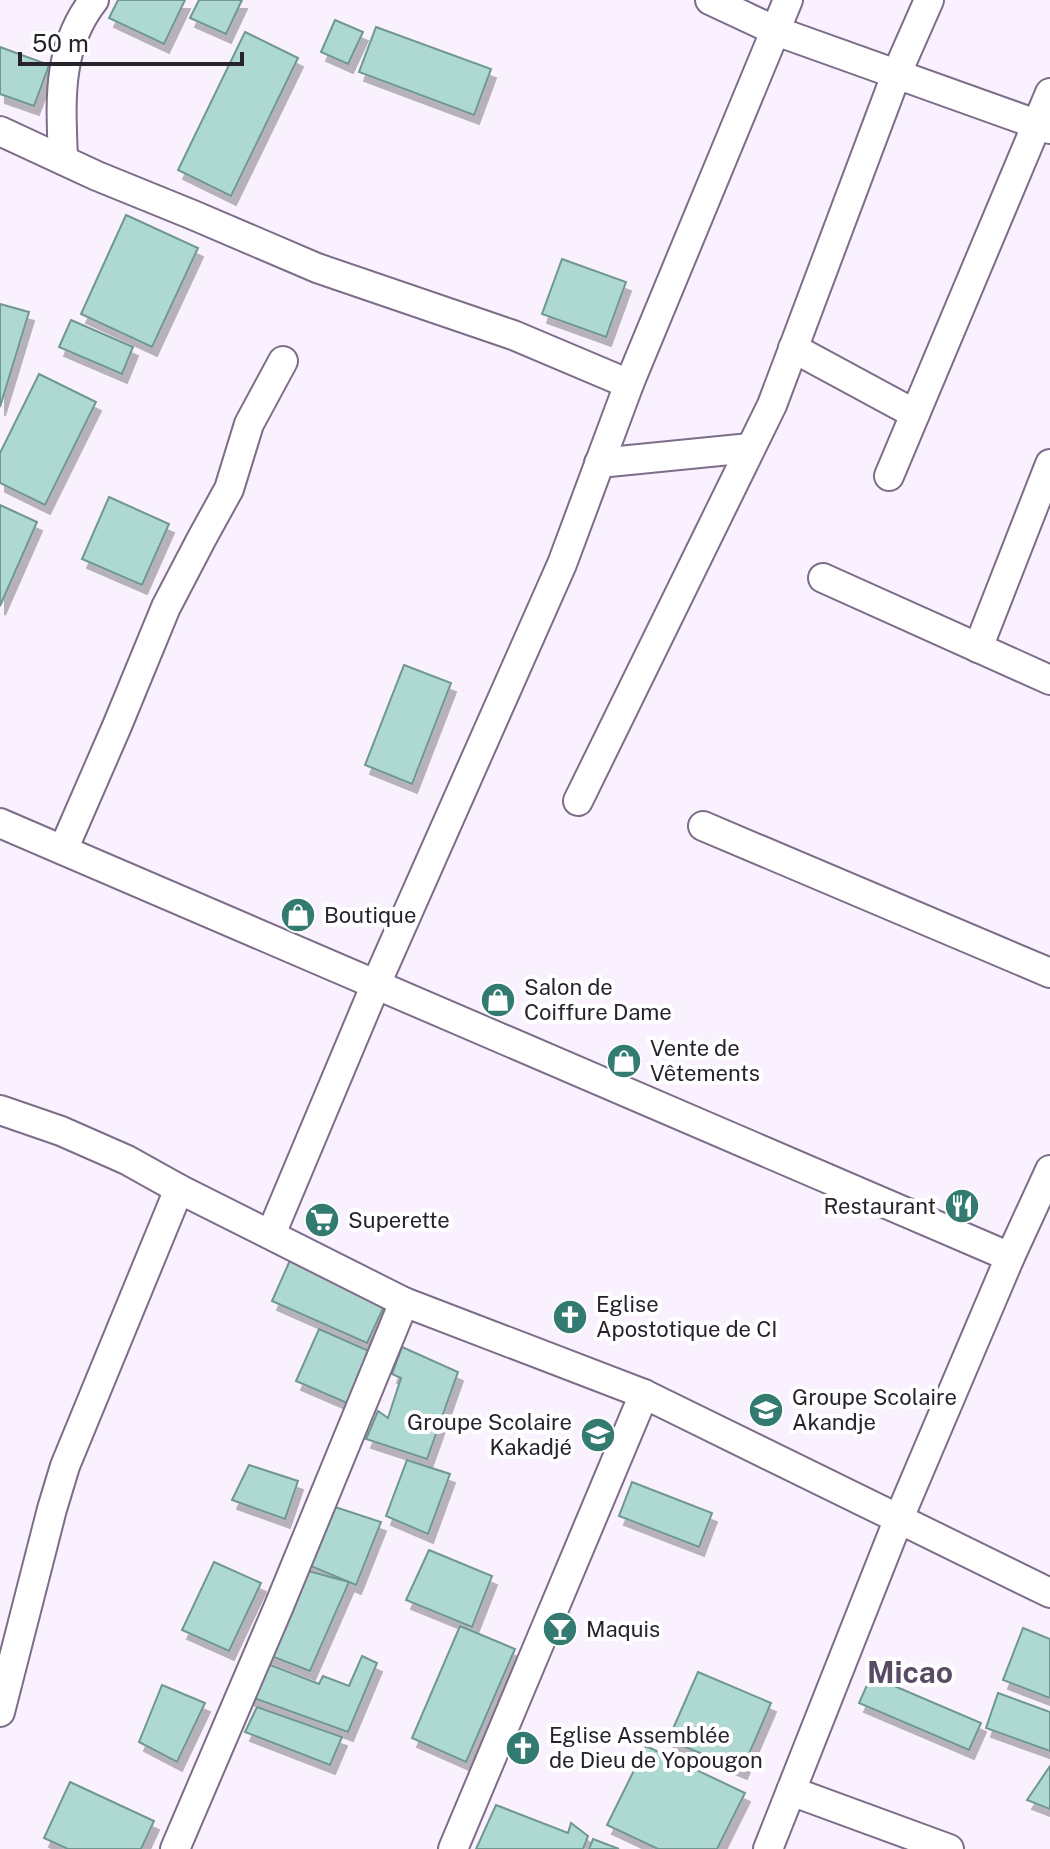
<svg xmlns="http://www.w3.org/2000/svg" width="1050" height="1849" font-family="'Public Sans',sans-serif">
<defs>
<filter id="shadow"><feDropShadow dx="5" dy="9" stdDeviation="0" flood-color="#0004"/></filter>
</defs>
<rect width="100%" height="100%" fill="#f9f2fe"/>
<g fill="#aed8d2" stroke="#6f9791" stroke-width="2" filter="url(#shadow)">
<polygon points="118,0 185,0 164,44 109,18"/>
<polygon points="199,0 242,0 226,34 190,18"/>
<polygon points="335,20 363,32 348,64 321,52"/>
<polygon points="376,27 491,69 474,115 359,72"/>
<polygon points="245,32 298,58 231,196 178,170"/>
<polygon points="0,47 49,65 34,106 0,94"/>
<polygon points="126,215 198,248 152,347 81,314"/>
<polygon points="562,259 626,282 606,337 542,314"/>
<polygon points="0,304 29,312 0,407"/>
<polygon points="71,320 133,347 122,374 59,347"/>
<polygon points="39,374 96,402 45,505 0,483 0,453"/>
<polygon points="109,497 169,524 142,585 82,559"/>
<polygon points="0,505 37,522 0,606"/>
<polygon points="404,665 451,683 412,784 365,765"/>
<polygon points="291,1258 386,1302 367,1343 272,1301"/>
<polygon points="319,1329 369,1351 347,1403 296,1381"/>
<polygon points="402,1347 458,1372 427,1459 366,1439 378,1411 388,1418 401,1378 392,1374"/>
<polygon points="407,1460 450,1474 428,1534 386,1516"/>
<polygon points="249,1465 298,1481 285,1519 232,1500"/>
<polygon points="632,1482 712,1513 699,1547 619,1516"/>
<polygon points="329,1505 381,1522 356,1585 306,1564"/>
<polygon points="429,1550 492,1576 472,1627 406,1600"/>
<polygon points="214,1562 261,1583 229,1651 182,1630"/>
<polygon points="301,1569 349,1582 310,1671 266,1654"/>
<polygon points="460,1626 515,1649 466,1762 412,1738"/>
<polygon points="1023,1628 1050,1639 1050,1698 1003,1680"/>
<polygon points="362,1656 377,1663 348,1732 248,1696 263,1662 319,1684 323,1676 349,1686"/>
<polygon points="698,1672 771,1703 742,1770 668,1740"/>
<polygon points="871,1676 981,1723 969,1750 859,1703"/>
<polygon points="162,1685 205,1703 177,1762 139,1742"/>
<polygon points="998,1693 1050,1712 1050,1751 986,1728"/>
<polygon points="257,1707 342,1737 330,1765 245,1732"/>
<polygon points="646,1746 745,1793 717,1849 658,1849 607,1825"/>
<polygon points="1050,1766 1050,1809 1027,1800"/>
<polygon points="70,1782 154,1821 141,1849 68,1849 44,1838"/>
<polygon points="496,1805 568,1833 571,1823 588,1836 583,1849 476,1849"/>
<polygon points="593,1839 619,1849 589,1849"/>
</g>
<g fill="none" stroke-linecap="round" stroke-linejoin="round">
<g stroke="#7d6d88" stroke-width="32">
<g id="minor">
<polyline points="710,0 776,31 1050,129"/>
<polyline points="0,131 97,176 193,215 317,268 513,335 629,384"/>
<path d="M63 160C61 102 56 49 94 0"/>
<polyline points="793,348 915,414"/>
<polyline points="599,463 750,448"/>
<polyline points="889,476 1050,93"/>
<polyline points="823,578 1050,680"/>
<polyline points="978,648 1050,464"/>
<polyline points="578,801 772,405 896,75 929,0"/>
<polyline points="0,823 1010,1257"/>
<polyline points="703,826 1050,973"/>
<polyline points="63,850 117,726 166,607 202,538 229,489 249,424 283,361"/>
<polyline points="0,1110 61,1131 127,1160 179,1189 404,1302 644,1394 1050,1593"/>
<polyline points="271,1234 376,984 562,564 629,384 788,0"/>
<polyline points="0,1712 52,1509 65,1466 179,1189"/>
<polyline points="791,1791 949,1849"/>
<polyline points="175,1849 279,1606 404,1302"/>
<polyline points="453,1849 644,1394"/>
<polyline points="768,1849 899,1518 1010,1257 1050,1170"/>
</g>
</g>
<use href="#minor" stroke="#fff" stroke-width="28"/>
</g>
<defs>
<g id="shop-disc" transform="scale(1.8)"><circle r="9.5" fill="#337a71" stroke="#fff"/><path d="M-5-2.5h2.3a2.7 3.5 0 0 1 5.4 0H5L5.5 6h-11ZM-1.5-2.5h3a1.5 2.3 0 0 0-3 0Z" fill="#fff"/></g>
<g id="restaurant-disc" transform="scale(1.8)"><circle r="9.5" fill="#337a71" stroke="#fff"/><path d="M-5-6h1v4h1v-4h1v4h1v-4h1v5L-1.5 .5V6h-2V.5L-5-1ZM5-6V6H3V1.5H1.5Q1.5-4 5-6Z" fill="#fff"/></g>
<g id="supermarket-disc" transform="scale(1.8)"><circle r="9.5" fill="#337a71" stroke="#fff"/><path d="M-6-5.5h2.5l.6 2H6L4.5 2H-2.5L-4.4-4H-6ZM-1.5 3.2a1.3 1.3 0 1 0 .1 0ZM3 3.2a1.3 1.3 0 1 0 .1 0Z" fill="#fff"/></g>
<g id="church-disc" transform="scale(1.8)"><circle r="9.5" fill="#337a71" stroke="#fff"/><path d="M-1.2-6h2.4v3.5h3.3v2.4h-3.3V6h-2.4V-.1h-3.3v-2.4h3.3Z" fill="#fff"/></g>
<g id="school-disc" transform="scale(1.8)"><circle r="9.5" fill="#337a71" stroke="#fff"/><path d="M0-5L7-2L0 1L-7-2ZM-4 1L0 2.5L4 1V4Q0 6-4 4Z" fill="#fff"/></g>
<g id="bar-disc" transform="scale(1.8)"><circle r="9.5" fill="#337a71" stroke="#fff"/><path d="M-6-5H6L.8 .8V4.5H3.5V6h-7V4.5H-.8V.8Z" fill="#fff"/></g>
</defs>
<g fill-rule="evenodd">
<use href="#shop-disc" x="298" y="915"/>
<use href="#shop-disc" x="498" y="1000"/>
<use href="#shop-disc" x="624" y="1061"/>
<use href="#restaurant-disc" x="962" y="1206"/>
<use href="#supermarket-disc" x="322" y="1220"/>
<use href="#church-disc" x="570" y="1317"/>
<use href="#school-disc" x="766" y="1410"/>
<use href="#school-disc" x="598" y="1435"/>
<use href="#bar-disc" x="560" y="1629"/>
<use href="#church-disc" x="523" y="1748"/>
</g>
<g text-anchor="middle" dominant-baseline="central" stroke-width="8" stroke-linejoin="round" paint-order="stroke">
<g font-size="22" fill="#28222d" stroke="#fff" text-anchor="start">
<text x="324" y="915">Boutique</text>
<text x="524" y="987">Salon de<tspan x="524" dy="25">Coiffure Dame</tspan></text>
<text x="650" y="1048">Vente de<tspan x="650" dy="25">Vêtements</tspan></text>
<text x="936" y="1206" text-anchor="end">Restaurant</text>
<text x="348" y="1220">Superette</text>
<text x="596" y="1304">Eglise<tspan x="596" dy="25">Apostotique de CI</tspan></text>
<text x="792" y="1397">Groupe Scolaire<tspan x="792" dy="25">Akandje</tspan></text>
<text x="572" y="1422" text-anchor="end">Groupe Scolaire<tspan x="572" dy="25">Kakadjé</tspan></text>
<text x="586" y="1629">Maquis</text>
<text x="549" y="1735">Eglise Assemblée<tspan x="549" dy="25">de Dieu de Yopougon</tspan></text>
</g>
<g font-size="30" font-weight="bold" fill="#5a4b65" stroke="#fff">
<text x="910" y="1672">Micao</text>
</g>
</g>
<path d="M20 52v12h222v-12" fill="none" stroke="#28222d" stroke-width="4"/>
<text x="32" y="52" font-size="24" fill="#28222d" stroke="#ffffff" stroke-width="6" paint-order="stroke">50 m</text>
</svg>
